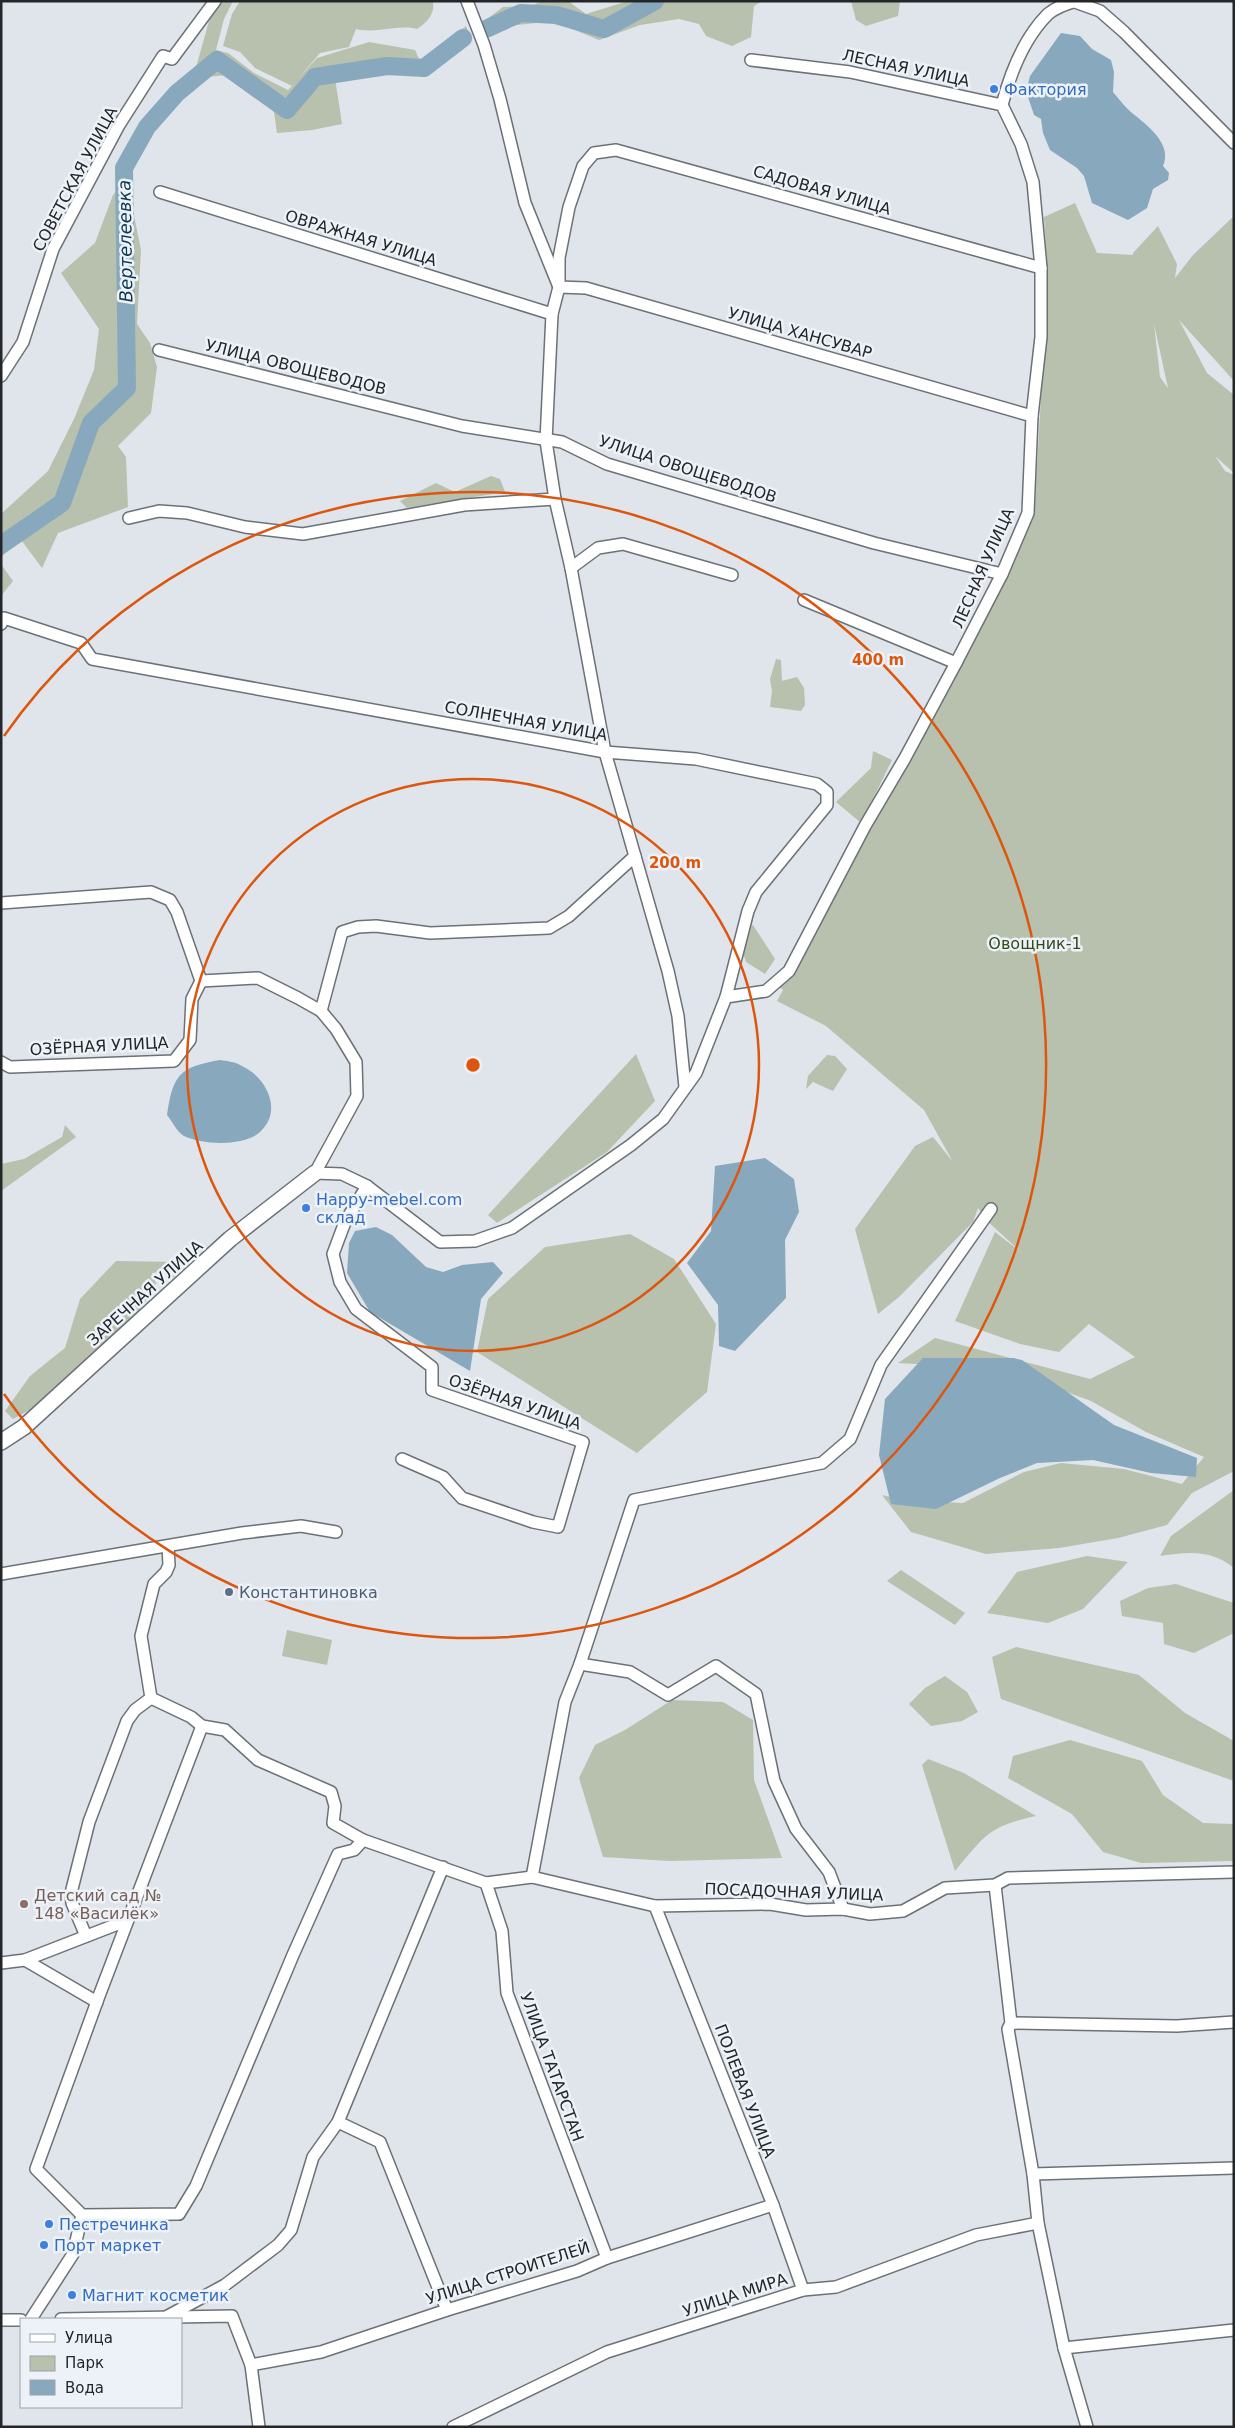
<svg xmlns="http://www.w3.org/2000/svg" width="1235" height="2428" font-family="'DejaVu Sans',sans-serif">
<rect width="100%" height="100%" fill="#dfe5eb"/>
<g fill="#b7c1ad" fill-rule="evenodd">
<path d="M218 1H233L224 19 216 50 228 53 254 73 288 90 292 86 255 68 240 52 223 46 232 14 240 1H433C435 15 427 22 417 29 397 24 377 34 356 29L349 47 320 53 297 80 317 58 369 42 415 50 420 61 466 26 472 41 423 73 371 69 335 78 342 124 312 130 277 133 274 112 246 81 229 75 193 78 213 7Z"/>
<polygon points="542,1 568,1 586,14 628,1 762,1 754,6 751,37 732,46 706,36 699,24 679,19 640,25 599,40 553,21 509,26 486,39 479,25 503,7 531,6"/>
<polygon points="851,1 900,1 898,16 866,26 856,20"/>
<polygon points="119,188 130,196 141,250 137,324 150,343 157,367 151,413 118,446 126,457 128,507 58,533 42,568 19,537 1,558 1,514 48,471 74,419 94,370 99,329 61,273 95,243 113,195"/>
<path d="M1075 203 1097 253 1133 255V253L1158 226 1177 264 1175 278 1193 255 1234 216V381L1179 320 1207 373 1234 395V473L1215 456 1225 471 1234 475V1471L1192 1493 1167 1525 1118 1538 1059 1548 986 1554 911 1532 882 1495 904 1500 963 1503 1024 1472 1061 1463 1124 1469 1182 1484 1204 1457 1146 1432 1091 1401 1004 1369 898 1363 935 1338 1090 1379 1135 1357 1089 1324 1059 1352 1020 1344 955 1321 995 1232 1021 1252 986 1220 978 1208 973 1222 900 1296 878 1314 855 1229 915 1146 933 1137 953 1162 924 1110 826 1026 777 1001 783 990 780 987 790 972 793 974 799 966 1034 517 1048 280 1044 217ZM1154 324 1168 388 1160 377Z"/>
<polygon points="491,476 500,479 505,492 407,508 400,501 436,483 455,492"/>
<polygon points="1,564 13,581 1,596"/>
<polygon points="776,659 781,660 782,681 797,677 804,688 805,705 801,711 770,707 772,691 770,679"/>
<polygon points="873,751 892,760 861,823 836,802 871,768"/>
<polygon points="753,925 775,959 765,974 746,962 738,937"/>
<polygon points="636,1054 655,1101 607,1152 497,1223 488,1215"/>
<polygon points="827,1055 835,1056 847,1069 833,1091 813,1082 806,1089 808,1076"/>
<polygon points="65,1125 76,1137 1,1191 1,1164 24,1159 62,1137"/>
<polygon points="630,1234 674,1259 716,1324 707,1392 637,1453 477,1352 488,1299 545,1247"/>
<polygon points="116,1261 178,1262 175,1276 169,1279 165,1271 152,1273 156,1284 138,1313 35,1407 13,1419 5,1411 30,1376 65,1348 80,1299"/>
<path d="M1234 1490V1568C1211 1549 1188 1552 1160 1556L1171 1536Z"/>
<polygon points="1087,1556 1128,1562 1083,1609 1048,1623 987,1613 1017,1572"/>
<polygon points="901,1570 965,1613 955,1625 887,1581"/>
<polygon points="1176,1584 1234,1603 1234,1633 1194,1653 1164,1644 1163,1623 1122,1616 1120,1601 1148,1588"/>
<polygon points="287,1630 332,1640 327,1665 282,1656"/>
<polygon points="1016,1647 1139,1675 1185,1713 1234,1741 1234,1781 1001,1699 992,1657"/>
<polygon points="945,1676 967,1692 978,1712 962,1721 931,1726 909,1704 925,1688"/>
<polygon points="672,1700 723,1702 753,1720 754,1780 782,1858 670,1861 603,1857 579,1778 595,1745 625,1730"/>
<polygon points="1070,1740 1142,1761 1163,1795 1203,1823 1234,1824 1234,1861 1141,1863 1103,1852 1072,1814 1008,1778 1013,1756"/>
<path d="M928 1759 964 1773 1036 1816C989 1826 985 1835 955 1871L922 1765Z"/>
</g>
<g fill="#88a8bd">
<path d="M1061 33 1080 36 1092 49 1111 60 1114 72 1113 92C1119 99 1125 107 1132 113 1147 125 1173 144 1163 166L1169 173 1168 180 1153 189 1147 208 1128 220 1092 203 1084 176 1077 168 1050 150 1043 133 1041 119 1034 115 1026 91 1030 76Z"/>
<path d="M220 1060C227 1061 236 1062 242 1066 266 1077 283 1110 261 1131 246 1147 202 1145 184 1136 177 1132 172 1121 167 1115 173 1074 180 1067 220 1060Z"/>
<polygon points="765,1158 794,1179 799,1212 785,1240 786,1298 735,1351 719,1346 718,1305 687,1263 711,1231 715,1166"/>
<polygon points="376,1227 392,1235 426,1267 443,1272 462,1265 493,1262 503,1273 481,1299 470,1371 370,1312 347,1273 349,1243 355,1231"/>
<polygon points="923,1358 1013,1358 1022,1360 1114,1425 1197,1458 1196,1477 1151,1473 1093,1460 1037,1463 1000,1478 936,1509 891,1504 879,1455 885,1399"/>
</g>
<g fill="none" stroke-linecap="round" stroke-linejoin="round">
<g stroke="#88a8bd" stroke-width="18">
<polyline points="488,28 521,13 556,15 604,29 655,1"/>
<polyline points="1,545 62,503 91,423 127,388 124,168 147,127 177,93 217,60 287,110 315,77 387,66 424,68 463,38"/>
</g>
<g stroke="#6c7176" stroke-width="14">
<g id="street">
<polyline points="467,1 484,45 500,99 525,203 559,287 586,288 1032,416"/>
<polyline points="1075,2 1100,11 1124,32 1234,143"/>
<path d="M1002 105C1010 74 1024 38 1048 14 1056 7 1066 4 1076 1"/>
<polyline points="160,192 552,314"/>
<polyline points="159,350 462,426 562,442 607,464 874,543 1002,574"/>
<polyline points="1,376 23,342 53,249 119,125 163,56 172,59 215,1"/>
<polyline points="129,518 159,511 187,513 245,527 303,534 464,505 555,499"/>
<polyline points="571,568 598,548 623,544 732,575"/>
<polyline points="804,600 956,663"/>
<polyline points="1,624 4,618 81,643 92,659 605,752 696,759 817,784 827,792 827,805 756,892 748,911 726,997"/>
<polyline points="1,903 151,892 170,900 177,912 201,981 192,999 190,1040 174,1061 10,1067 1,1062"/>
<polyline points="201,981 258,978 298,998 321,1011 336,1029 356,1062 357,1096 315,1173 342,1174 367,1186 440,1242 475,1241 512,1228 631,1145 663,1119 696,1073 726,997 766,991 789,971 865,826 905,758 956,663 1002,574 1028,513 1032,416 1041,337 1041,268 1033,182 1021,144 1002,105 850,72 751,60"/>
<polyline points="321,1011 342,932 358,927 376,926 430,933 549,928 569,916 635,856"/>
<polyline points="685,1087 678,1016 668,971 605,752 571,568 555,499 546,441 552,314 559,287 559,258 569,207 583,166 594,153 616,150 1041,268"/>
<polyline points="367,1186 345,1222 333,1254 340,1282 356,1309 432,1367 432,1390 583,1442 558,1527 533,1522 462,1498 443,1477 402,1459"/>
<polyline points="1,1574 242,1533 301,1526 336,1532"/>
<polyline points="580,1664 630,1672 668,1695 716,1666 756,1694 774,1781 796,1829 829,1872 843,1909"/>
<polyline points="151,1698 191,1717 202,1726 225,1730 258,1760 331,1792 335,1806 333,1823 363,1840 486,1883 532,1877 655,1906 770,1904 806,1910 843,1909 870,1914 903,1911 945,1888 995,1885 1008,1878 1234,1872"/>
<polyline points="151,1698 141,1636 154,1584 166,1572 169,1565 168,1546"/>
<polyline points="202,1726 99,1996 36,2169 82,2215 179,2214 196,2186 293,1955 338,1854 354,1850 363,1840"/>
<polyline points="532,1877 565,1702 580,1664 634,1500 822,1463 850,1439 881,1365 991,1209"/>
<polyline points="486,1883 502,1931 507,1993 607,2258"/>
<polyline points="995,1885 1011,2023 1008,2029 1033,2174 1038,2223 1064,2348 1087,2427"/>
<polyline points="655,1906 773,2205 803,2290"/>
<polyline points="86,1936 72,1903 71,1893 89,1822 127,1721 135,1710 151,1698"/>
<polyline points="25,1960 128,1920"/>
<polyline points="1,1963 25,1960 97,2002"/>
<polyline points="1011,2023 1177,2026 1234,2022"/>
<polyline points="338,2122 380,2142 447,2310"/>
<polyline points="1033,2174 1234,2168"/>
<polyline points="166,2317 225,2285 278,2245 291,2230 313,2157 338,2122 443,1867"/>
<polyline points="31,2319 73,2254 82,2215"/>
<polyline points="61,2319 232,2316 251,2365 259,2427"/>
<polyline points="1,2320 21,2320"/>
<polyline points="1064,2348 1234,2330"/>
<polyline points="251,2365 321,2352 447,2310 577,2271 607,2258 773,2205"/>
<polyline points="453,2427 607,2352 803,2290 836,2287 976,2235 1038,2223"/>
</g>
</g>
<g stroke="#6c7176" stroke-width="18">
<polyline id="secondary" points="1,1442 24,1427 230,1239 315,1173"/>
</g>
<use href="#street" stroke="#fff" stroke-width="11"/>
<use href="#secondary" stroke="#fff" stroke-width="15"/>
</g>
<g fill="none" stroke="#de560d" stroke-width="2.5">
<circle cx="473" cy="1065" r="286"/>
<path d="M4 736A573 573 0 1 1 4 1394"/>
</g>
<g fill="#3f7fe0" stroke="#ecf2f8" stroke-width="2">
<circle cx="994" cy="89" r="5"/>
<circle cx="306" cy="1208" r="5"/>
<circle cx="49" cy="2224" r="5"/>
<circle cx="44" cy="2245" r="5"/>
<circle cx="72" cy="2295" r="5"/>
</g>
<circle fill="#5c6f8a" stroke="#ecf2f8" stroke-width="2" cx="229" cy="1592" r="5"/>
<circle fill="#8d6e63" stroke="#ecf2f8" stroke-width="2" cx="24" cy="1904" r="5"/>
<g text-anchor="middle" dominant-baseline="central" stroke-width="5" stroke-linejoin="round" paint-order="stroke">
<g font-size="16" fill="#242729" stroke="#ecf2f8">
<text transform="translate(906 68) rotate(12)">ЛЕСНАЯ УЛИЦА</text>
<text transform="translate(75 179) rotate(-62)">СОВЕТСКАЯ УЛИЦА</text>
<text transform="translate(822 190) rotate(16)">САДОВАЯ УЛИЦА</text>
<text transform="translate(361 238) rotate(17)">ОВРАЖНАЯ УЛИЦА</text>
<text transform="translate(800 333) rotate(16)">УЛИЦА ХАНСУВАР</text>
<text transform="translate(296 367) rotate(14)">УЛИЦА ОВОЩЕВОДОВ</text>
<text transform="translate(688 469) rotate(18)">УЛИЦА ОВОЩЕВОДОВ</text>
<text transform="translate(983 568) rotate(-66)">ЛЕСНАЯ УЛИЦА</text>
<text transform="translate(526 721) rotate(10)">СОЛНЕЧНАЯ УЛИЦА</text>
<text transform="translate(99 1046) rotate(-3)">ОЗЁРНАЯ УЛИЦА</text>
<text transform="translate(145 1293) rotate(-42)">ЗАРЕЧНАЯ УЛИЦА</text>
<text transform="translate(515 1402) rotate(19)">ОЗЁРНАЯ УЛИЦА</text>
<text transform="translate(794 1892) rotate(2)">ПОСАДОЧНАЯ УЛИЦА</text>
<text transform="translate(552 2067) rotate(70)">УЛИЦА ТАТАРСТАН</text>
<text transform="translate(745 2091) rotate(69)">ПОЛЕВАЯ УЛИЦА</text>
<text transform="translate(508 2273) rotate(-18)">УЛИЦА СТРОИТЕЛЕЙ</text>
<text transform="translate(735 2295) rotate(-18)">УЛИЦА МИРА</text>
</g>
<g font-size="16" fill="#366cbe" stroke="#ecf2f8" text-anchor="start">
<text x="1004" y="89">Фактория</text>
<text x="316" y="1199">Happy-mebel.com<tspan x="316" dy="18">склад</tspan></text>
<text x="59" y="2224">Пестречинка</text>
<text x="54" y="2245">Порт маркет</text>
<text x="82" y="2295">Магнит косметик</text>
</g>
<g font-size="16" fill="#344919" stroke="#ecf2f8">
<text x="1035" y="943">Овощник-1</text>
</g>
<g font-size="16" fill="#4e5e75" stroke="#ecf2f8" text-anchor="start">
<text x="239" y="1592">Константиновка</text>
</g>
<g font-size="16" fill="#785e54" stroke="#ecf2f8" text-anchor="start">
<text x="34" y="1895">Детский сад №<tspan x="34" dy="18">148 «Василёк»</tspan></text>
</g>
<g font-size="18" font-style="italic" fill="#0d384f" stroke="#ecf2f8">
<text transform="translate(125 241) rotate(-91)">Вертелеевка</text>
</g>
</g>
<circle cx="473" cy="1065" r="8" fill="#de560d" stroke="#ecf2f8" stroke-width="2.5"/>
<g font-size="15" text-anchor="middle" font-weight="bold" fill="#de560d" stroke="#ecf2f8" stroke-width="5" stroke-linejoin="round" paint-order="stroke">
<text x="878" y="665">400 m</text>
<text x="675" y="868">200 m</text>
</g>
<rect width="1235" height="2428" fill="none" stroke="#242729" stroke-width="5"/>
<rect x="20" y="2318" width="162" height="90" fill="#ecf2f8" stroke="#9ca1a5"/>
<rect x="30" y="2334" width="25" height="8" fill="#ffffff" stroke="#9ca1a5"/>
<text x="65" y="2343" font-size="15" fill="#242729">Улица</text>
<rect x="30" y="2356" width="25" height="15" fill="#b7c1ad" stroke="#9ca1a5"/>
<text x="65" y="2368" font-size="15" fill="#242729">Парк</text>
<rect x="30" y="2380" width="25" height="15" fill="#88a8bd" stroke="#9ca1a5"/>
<text x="65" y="2393" font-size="15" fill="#242729">Вода</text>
</svg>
